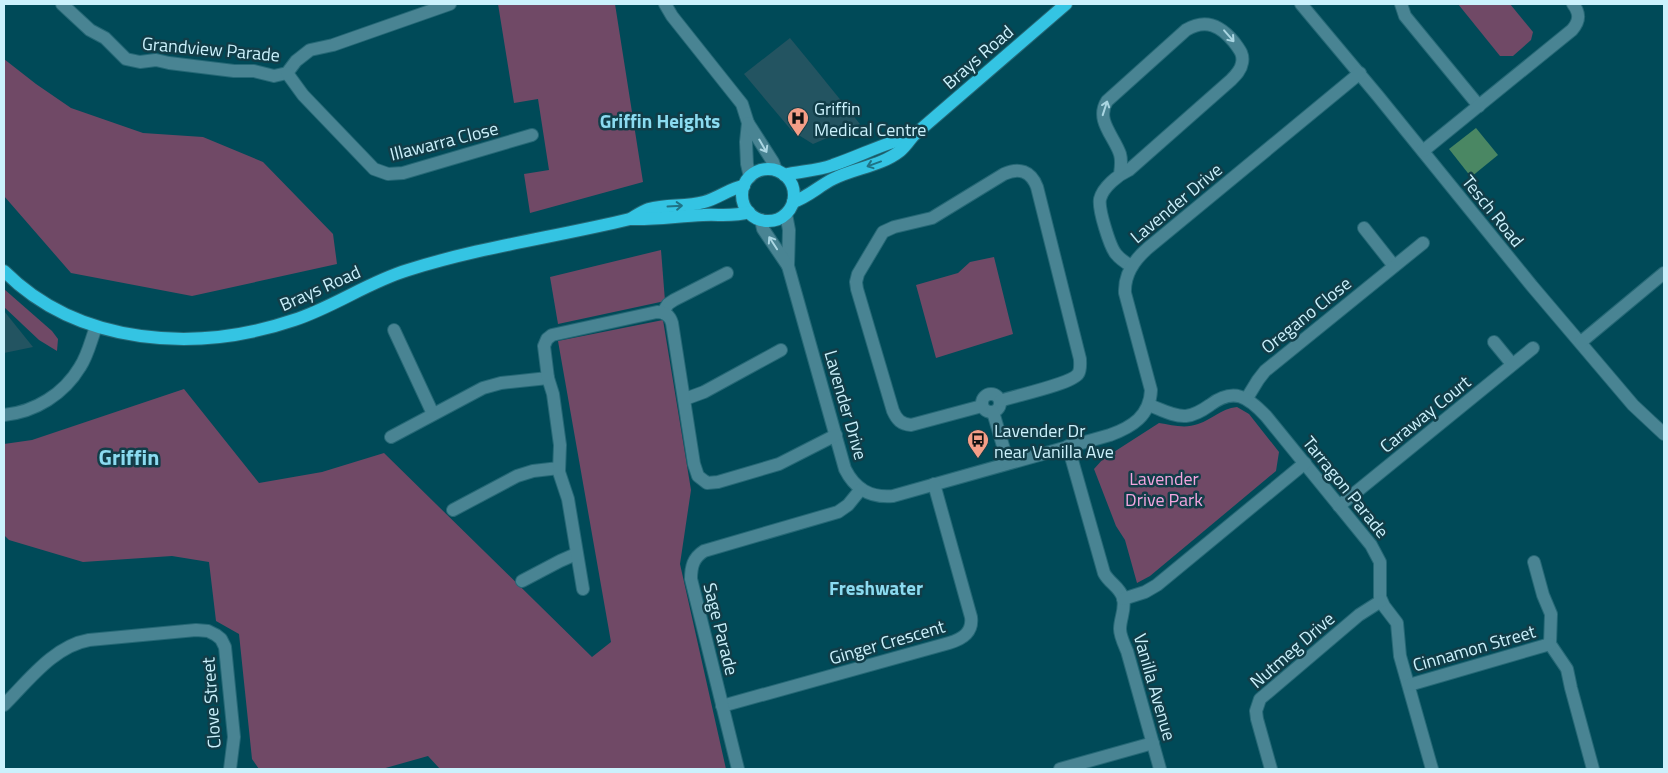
<svg xmlns="http://www.w3.org/2000/svg" width="1668" height="773" font-family="'Titillium Web',sans-serif">
<rect width="100%" height="100%" fill="#004a58"/>
<g fill="#235461">
<polygon points="790,38 813,66 860,124 813,144 792,131 744,74"/>
<polygon points="4,311 33,347 4,353"/>
</g>
<g fill="#704966">
<polygon points="498,4 615,4 643,182 530,213 524,174 549,170 538,99 514,103"/>
<polygon points="1458,4 1510,4 1533,32 1531,40 1513,56 1500,56"/>
<polygon points="4,59 36,84 71,108 143,133 203,137 263,162 333,234 337,264 192,296 71,273 4,196"/>
<polygon points="661,250 665,301 558,324 550,277"/>
<polygon points="994,257 1013,334 936,358 916,285 958,273 970,262"/>
<polygon points="4,289 52,331 58,339 57,351 39,340 4,307"/>
<polygon points="663,320 691,490 680,564 726,769 440,769 428,756 382,769 259,769 252,759 239,634 216,621 209,562 172,556 83,562 9,540 4,535 4,444 32,440 184,389 259,483 322,472 384,453 592,657 611,642 558,341"/>
<path d="M1237 407 1249 414 1279 452 1276 471 1150 576 1137 583 1125 540 1116 526 1094 469 1103 459 1159 423C1172 425 1185 429 1198 424 1213 419 1220 409 1237 407Z"/>
</g>
<polygon fill="#4a8763" points="1476,128 1498,155 1471,177 1449,149"/>
<g fill="none" stroke-linecap="round" stroke-linejoin="round">
<g stroke="#256876" stroke-width="14">
<g id="minor">
<polyline points="62,4 90,30 105,38 126,59 140,62 156,60 169,63 234,71 254,71 274,76 287,73 296,61 310,50 333,45 450,4"/>
<polyline points="665,4 672,16 742,104 748,123 746,142 747,164 750,177"/>
<polyline points="1301,4 1378,96 1532,286 1633,405 1664,434"/>
<polyline points="1401,4 1405,16 1479,106"/>
<polyline points="287,73 303,95 374,169 388,174 403,173 532,135"/>
<polyline points="748,123 773,162 776,170"/>
<path d="M1423 151 1572 30C1580 21 1580 13 1573 4"/>
<path d="M1120 174C1121 167 1122 161 1120 154 1114 136 1095 120 1107 101L1186 30C1206 18 1221 26 1234 42 1239 49 1244 54 1242 63 1241 70 1236 75 1231 80L1129 170C1118 175 1103 187 1100 199 1098 209 1110 247 1116 254 1120 259 1126 263 1131 266"/>
<polyline points="786,214 789,230 788,266"/>
<path d="M761 220 763 229 788 266 845 469C855 489 870 498 893 496L1110 435C1132 427 1150 416 1151 390L1125 293C1124 274 1134 260 1148 248L1360 73"/>
<polyline points="1364,228 1394,266"/>
<polyline points="663,312 668,304 674,300 727,273"/>
<polyline points="394,330 433,414"/>
<polyline points="1494,342 1512,364"/>
<polyline points="1581,342 1664,273"/>
<circle cx="991" cy="403" r="9"/>
<polyline points="1247,398 1258,380 1265,371 1423,243"/>
<polyline points="685,399 704,392 781,350"/>
<path d="M1149 405C1160 409 1174 417 1186 416 1195 415 1203 410 1210 405 1234 387 1248 397 1266 416L1371 545 1380 562V597L1384 606 1397 623 1400 656 1432 769"/>
<path d="M982 406 911 425C901 424 897 420 893 411L857 289 856 282 858 274 883 232 894 227 932 218 1004 174C1019 167 1031 171 1037 187L1080 359C1080 364 1081 370 1078 374 1071 384 1014 396 1000 401"/>
<polyline points="993,412 1008,463"/>
<path d="M4 415C35 412 64 394 80 367 88 355 91 340 96 327"/>
<polyline points="391,437 483,388 501,383 548,378"/>
<path d="M1068 446 1104 573C1109 583 1120 587 1123 598 1126 609 1120 618 1120 629 1120 636 1124 644 1127 651L1160 769"/>
<polyline points="1339,506 1533,348"/>
<polyline points="453,510 517,476 533,471 559,468"/>
<polyline points="1534,562 1543,595 1551,614 1550,644 1567,669 1571,688 1593,769"/>
<polyline points="522,581 560,561 576,554"/>
<path d="M583 589 568 499 559 472 560 445 553 394 548 378 544 346 547 339 552 335 657 312C665 312 670 316 672 323L694 464 698 476 707 483 718 482 779 464 836 435"/>
<polyline points="1123,599 1145,592 1157,585 1305,463"/>
<polyline points="1409,685 1550,644"/>
<path d="M4 705C28 681 54 646 89 640L196 630 208 631 216 635 221 639 225 647 234 737 230 769"/>
<path d="M722 706 949 643C963 639 973 632 971 617L934 484"/>
<path d="M738 769 691 579C691 567 693 558 704 551L838 512 848 505 861 489"/>
<polyline points="1060,769 1153,743"/>
<polyline points="1271,769 1257,719 1256,711 1260,699 1359,615 1381,601"/>
</g>
</g>
<g stroke="#256876" stroke-width="14">
<g id="major">
<circle cx="768" cy="195" r="26"/>
<path d="M784 175C801 171 817 171 833 165 860 156 886 142 913 136"/>
<path d="M793 202C808 197 819 186 833 179 855 168 881 166 900 151 905 147 909 141 913 136L1066 4"/>
<path d="M632 218C637 215 643 211 649 209 667 204 686 207 704 202 719 198 730 188 744 186"/>
<path d="M4 271C79 346 197 353 294 320 334 307 368 282 408 270 480 247 556 237 630 219 654 220 678 216 703 215 719 214 733 217 749 212"/>
</g>
</g>
<use href="#minor" stroke="#498493" stroke-width="12"/>
<use href="#major" stroke="#34c4e3" stroke-width="12"/>
</g>
<defs><path id="oneway-shaft" d="M-6 0H5M1.5-3L5.5 0L1.5 3" fill="none" stroke-width="1.6" stroke-linecap="round" stroke-linejoin="round" transform="scale(1.25)"/></defs>
<g stroke="#aad6e2">
<use href="#oneway-shaft" transform="translate(1229 36) rotate(49)"/>
<use href="#oneway-shaft" transform="translate(1105 108) rotate(-72)"/>
<use href="#oneway-shaft" transform="translate(763 146) rotate(60)"/>
<use href="#oneway-shaft" transform="translate(773 243) rotate(-123)"/>
</g>
<g stroke="#1f7386">
<use href="#oneway-shaft" transform="translate(874 164) rotate(160)"/>
<use href="#oneway-shaft" transform="translate(675 206) rotate(-3)"/>
</g>
<defs>
<g id="hospital-pin" transform="scale(1.125)"><path d="M0 17L-7.5 6A9.5 9.5 0 1 1 7.5 6Z" fill="#f49e87" stroke="#113d48"/><path d="M-5-5h3v3.5h4V-5h3V5h-3V1.5h-4V5h-3Z" fill="#111"/></g>
<g id="bus-pin" transform="scale(1.125)"><path d="M0 17L-7.5 6A9.5 9.5 0 1 1 7.5 6Z" fill="#f49e87" stroke="#113d48"/><path d="M-5-6H5V4H4V6H2V4H-2V6H-4V4H-5ZM-3.5-4V0h7V-4ZM-3.5 1.2v1.5H-2V1.2ZM2 1.2v1.5H3.5V1.2Z" fill="#111"/></g>
</defs>
<g fill-rule="evenodd">
<use href="#hospital-pin" x="798" y="118"/>
<use href="#bus-pin" x="978" y="440"/>
</g>
<g text-anchor="middle" dominant-baseline="central" stroke-width="5" stroke-linejoin="round" paint-order="stroke">
<g font-size="18" fill="#cbf1fc" stroke="#113d48">
<text transform="translate(211 49) rotate(5)">Grandview Parade</text>
<text transform="translate(978 57) rotate(-41)">Brays Road</text>
<text transform="translate(444 141) rotate(-14)">Illawarra Close</text>
<text transform="translate(1176 203) rotate(-40)">Lavender Drive</text>
<text transform="translate(1493 211) rotate(51)">Tesch Road</text>
<text transform="translate(320 288) rotate(-24)">Brays Road</text>
<text transform="translate(1306 315) rotate(-39)">Oregano Close</text>
<text transform="translate(846 405) rotate(74)">Lavender Drive</text>
<text transform="translate(1425 414) rotate(-39)">Caraway Court</text>
<text transform="translate(1346 487) rotate(51)">Tarragon Parade</text>
<text transform="translate(721 629) rotate(76)">Sage Parade</text>
<text transform="translate(887 642) rotate(-16)">Ginger Crescent</text>
<text transform="translate(1474 648) rotate(-16)">Cinnamon Street</text>
<text transform="translate(1292 650) rotate(-41)">Nutmeg Drive</text>
<text transform="translate(1155 687) rotate(74)">Vanilla Avenue</text>
<text transform="translate(211 703) rotate(-94)">Clove Street</text>
</g>
<g font-size="18" fill="#cbf1fc" stroke="#113d48" text-anchor="start">
<text x="814" y="108">Griffin<tspan x="814" dy="21">Medical Centre</tspan></text>
<text x="994" y="430">Lavender Dr<tspan x="994" dy="21">near Vanilla Ave</tspan></text>
</g>
<g font-size="18" fill="#f3a6df" stroke="#113d48">
<text x="1164" y="478">Lavender<tspan x="1164" dy="21">Drive Park</tspan></text>
</g>
<g font-size="19" font-weight="bold" fill="#8bdbf0" stroke="#113d48">
<text x="660" y="120">Griffin Heights</text>
<text x="876" y="587">Freshwater</text>
</g>
<g font-size="22" font-weight="bold" fill="#8bdbf0" stroke="#113d48">
<text x="129" y="457">Griffin</text>
</g>
</g>
<rect width="1668" height="773" fill="none" stroke="#cbf1fc" stroke-width="10"/>
</svg>
